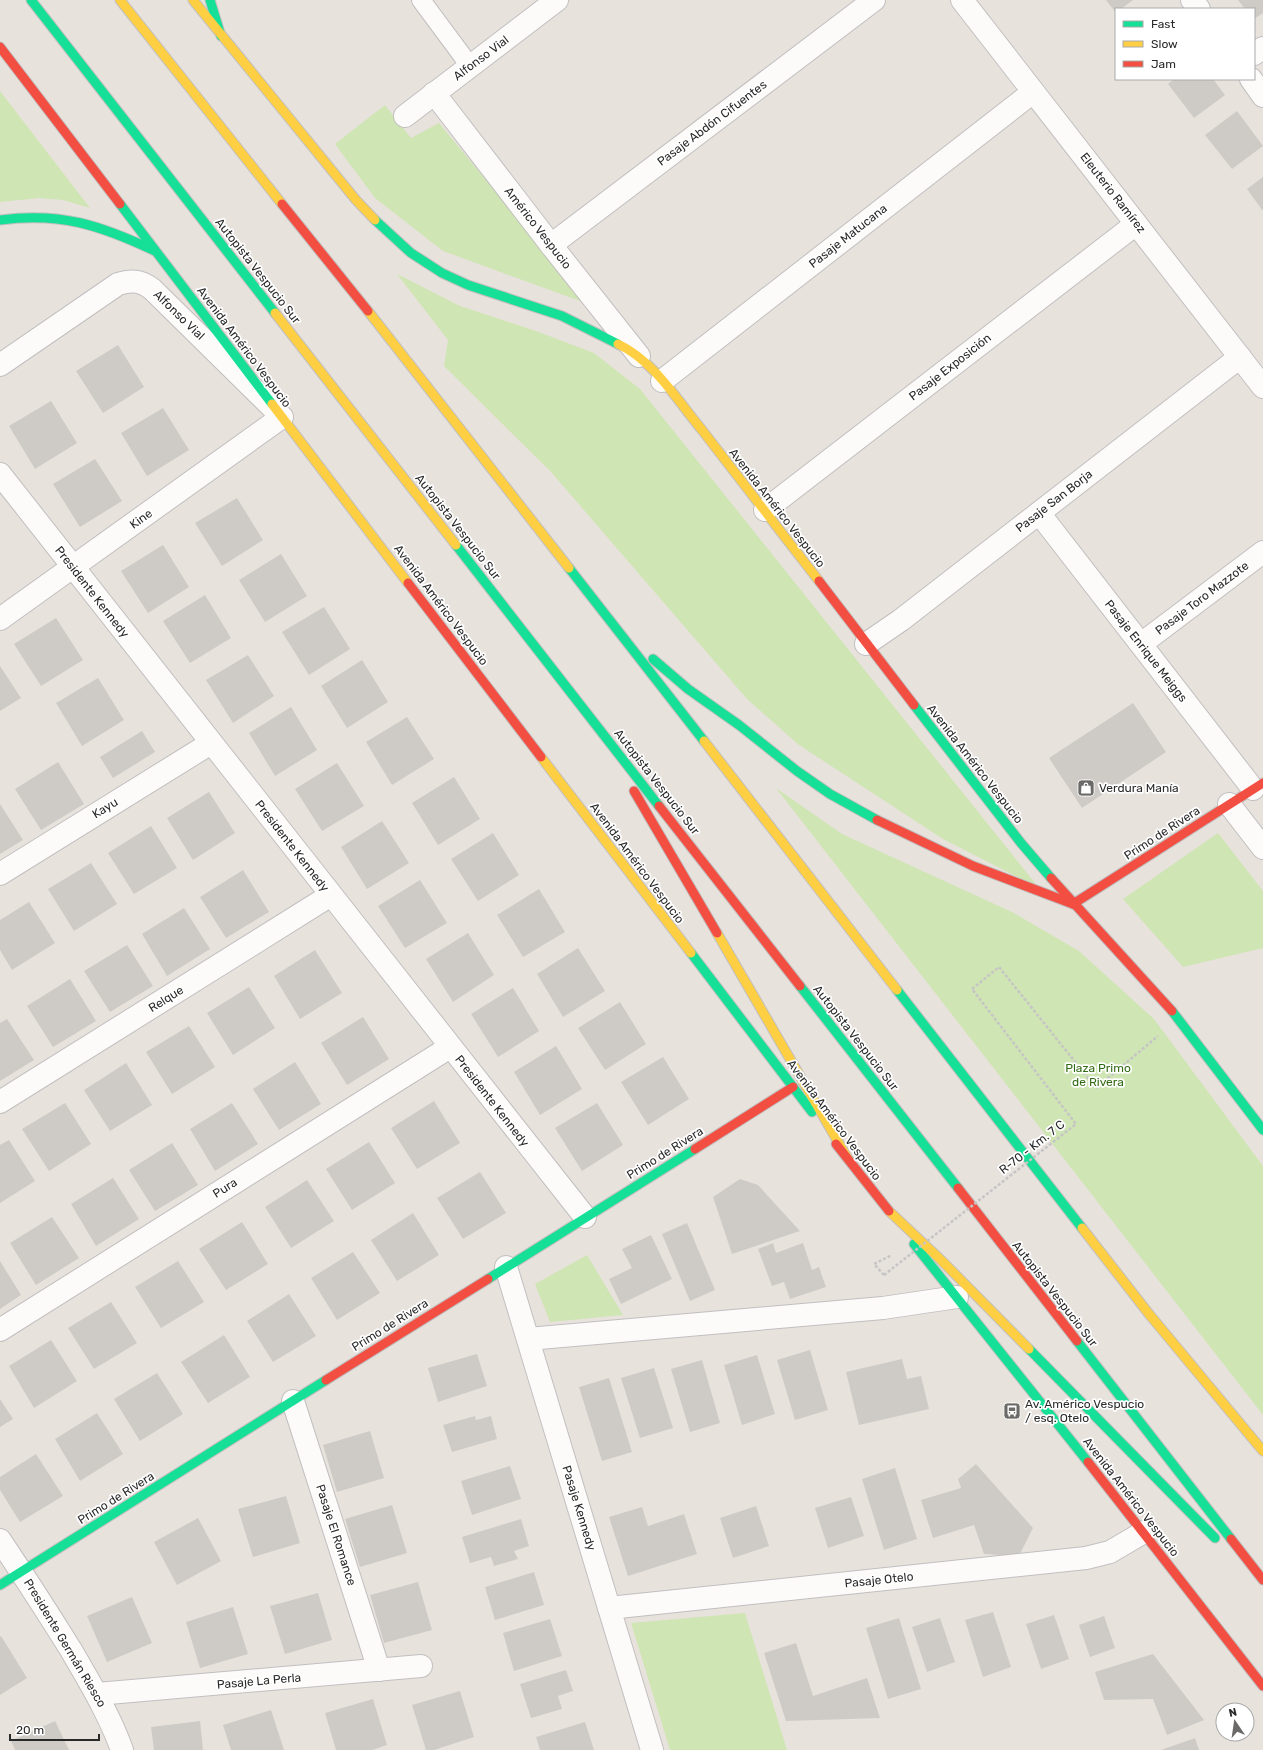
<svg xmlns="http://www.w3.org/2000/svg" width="1263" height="1750" font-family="Rubik,sans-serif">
<rect width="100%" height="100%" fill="#e8e2dd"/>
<g fill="#cfe5b3">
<polygon points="0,91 90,208 63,200 39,198 0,202"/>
<polygon points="385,105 411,138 439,123 588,304 443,251 375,198 335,144"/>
<polygon points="397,274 460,306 536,331 594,353 640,389 1039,888 943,839 799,745 747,699 551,472 444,366 448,340"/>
<polygon points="776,788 842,834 1014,913 1079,951 1154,1019 1263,1166 1263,1415"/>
<polygon points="1218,833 1263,891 1263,948 1183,967 1123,899"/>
<polygon points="587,1255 623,1315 550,1322 535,1284"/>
<polygon points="745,1613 787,1750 670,1750 631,1623"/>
</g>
<g fill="#cecbc7">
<polygon points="1106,0 1133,0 1121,9 1116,9 1116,13"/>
<polygon points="1238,0 1263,0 1263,13 1254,19 1254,9 1245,9"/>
<polygon points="1174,79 1213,79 1225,95 1194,118 1168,84"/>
<polygon points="1237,111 1263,146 1232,169 1205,135"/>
<polygon points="1263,177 1263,211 1247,189"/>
<polygon points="118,345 144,387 103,413 76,371"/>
<polygon points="51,401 77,443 35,469 9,426"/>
<polygon points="163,408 189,450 147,476 121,433"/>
<polygon points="95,459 122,501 80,527 53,484"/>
<polygon points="237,498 263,540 222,566 195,523"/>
<polygon points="163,545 189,587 148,613 121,571"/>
<polygon points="281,554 307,596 265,622 239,580"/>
<polygon points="205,595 231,638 190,663 163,621"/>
<polygon points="324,607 350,649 309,675 282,632"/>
<polygon points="56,618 83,660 41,686 14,644"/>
<polygon points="248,655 274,696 233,723 206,680"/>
<polygon points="362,660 388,702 347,728 321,686"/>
<polygon points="0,666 21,698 0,711"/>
<polygon points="98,678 124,720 82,746 56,703"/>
<polygon points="1133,703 1166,752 1082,808 1049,758"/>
<polygon points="291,707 317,750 275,776 249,733"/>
<polygon points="407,717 434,759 392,785 366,742"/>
<polygon points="142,731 155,752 113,778 100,757"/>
<polygon points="58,762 84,804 41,830 15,789"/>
<polygon points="337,763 364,806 322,831 295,789"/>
<polygon points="454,777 480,819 438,845 412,803"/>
<polygon points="209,792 235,833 193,860 167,818"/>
<polygon points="0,804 23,840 0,854"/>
<polygon points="382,821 409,863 367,889 341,847"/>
<polygon points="151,826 177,868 134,894 108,853"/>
<polygon points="493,833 519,875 478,901 451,859"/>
<polygon points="91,863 117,904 74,931 48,889"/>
<polygon points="243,870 269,912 226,938 200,897"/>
<polygon points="420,880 447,923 405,948 378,906"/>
<polygon points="539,889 565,932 523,957 497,915"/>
<polygon points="29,902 55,943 12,970 0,950 0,920"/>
<polygon points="184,908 210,949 167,976 142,934"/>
<polygon points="468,933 494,975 453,1002 426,959"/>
<polygon points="127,945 153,986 110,1012 84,971"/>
<polygon points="578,948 605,991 563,1017 537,974"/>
<polygon points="315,950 342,993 300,1019 274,976"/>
<polygon points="70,979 96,1021 53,1047 27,1006"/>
<polygon points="249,987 275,1028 233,1055 207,1013"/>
<polygon points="513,988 539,1031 498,1057 471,1014"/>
<polygon points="620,1002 646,1044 605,1070 578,1028"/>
<polygon points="363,1017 389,1059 347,1085 321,1043"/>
<polygon points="7,1019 34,1060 0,1081 0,1023"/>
<polygon points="189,1026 215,1067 172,1094 146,1052"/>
<polygon points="556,1046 582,1089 540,1115 514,1072"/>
<polygon points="663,1057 689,1099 648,1125 621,1082"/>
<polygon points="295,1062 321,1104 279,1130 253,1089"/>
<polygon points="126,1063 152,1105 110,1131 84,1090"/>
<polygon points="434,1101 460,1143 417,1169 391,1128"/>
<polygon points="65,1103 91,1144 49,1171 22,1129"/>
<polygon points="232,1103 258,1144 215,1171 190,1129"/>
<polygon points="597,1103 623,1145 582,1171 555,1128"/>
<polygon points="9,1140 35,1181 0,1203 0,1145"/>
<polygon points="369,1142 395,1183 352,1210 326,1169"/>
<polygon points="172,1143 198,1185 155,1211 129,1170"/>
<polygon points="480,1172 506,1213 463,1239 437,1198"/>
<polygon points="113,1178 139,1219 96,1246 71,1204"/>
<polygon points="740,1179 758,1185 800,1231 732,1254 713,1197"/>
<polygon points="307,1180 334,1221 291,1248 265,1207"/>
<polygon points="413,1213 439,1255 397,1281 371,1240"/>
<polygon points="52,1217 79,1258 36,1285 10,1243"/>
<polygon points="242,1222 268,1264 226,1290 199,1249"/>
<polygon points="687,1223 715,1290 690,1301 662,1234"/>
<polygon points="651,1235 672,1279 621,1304 609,1279 632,1268 622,1249"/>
<polygon points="773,1243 776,1253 803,1243 812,1270 819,1267 826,1287 790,1299 784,1282 772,1286 758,1249"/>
<polygon points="353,1252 380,1293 337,1320 311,1278"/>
<polygon points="0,1261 21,1295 0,1309"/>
<polygon points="178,1261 204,1302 161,1328 135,1287"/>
<polygon points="289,1294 316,1336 273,1362 247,1321"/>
<polygon points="111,1302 137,1343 94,1369 68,1328"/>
<polygon points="224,1335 250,1377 208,1403 181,1362"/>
<polygon points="51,1340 77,1381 34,1408 9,1366"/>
<polygon points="810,1350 828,1410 795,1420 777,1360"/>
<polygon points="477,1354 487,1386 438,1402 428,1368"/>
<polygon points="757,1355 775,1414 742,1425 724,1365"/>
<polygon points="902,1359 907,1379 921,1376 929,1409 859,1425 846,1372"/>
<polygon points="702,1360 720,1423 690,1432 671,1369"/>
<polygon points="654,1368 673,1428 640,1438 621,1378"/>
<polygon points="157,1373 183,1414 140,1441 114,1399"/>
<polygon points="609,1378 632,1452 602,1461 579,1387"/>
<polygon points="0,1399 13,1419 0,1427"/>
<polygon points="97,1413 123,1454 80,1481 55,1439"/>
<polygon points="475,1416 476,1420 491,1416 497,1439 452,1452 443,1425"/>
<polygon points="370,1431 384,1478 337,1492 323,1445"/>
<polygon points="36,1454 63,1496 20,1522 0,1490 0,1477"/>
<polygon points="976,1464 1033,1528 1019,1556 984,1554 974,1525 933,1538 921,1500 961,1488 958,1479"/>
<polygon points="510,1466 521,1499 472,1515 461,1481"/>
<polygon points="895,1468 917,1539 884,1550 862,1479"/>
<polygon points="286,1496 300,1543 253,1557 238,1509"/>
<polygon points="851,1497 864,1536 828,1548 815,1508"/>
<polygon points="392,1505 407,1553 360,1567 345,1519"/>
<polygon points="756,1506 769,1546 733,1558 720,1518"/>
<polygon points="642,1507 648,1526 684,1514 697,1554 628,1576 609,1517"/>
<polygon points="198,1518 221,1561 177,1585 154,1542"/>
<polygon points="521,1519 529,1546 514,1551 518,1559 494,1566 491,1557 470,1563 462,1537"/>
<polygon points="534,1572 544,1605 495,1620 485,1587"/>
<polygon points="418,1582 432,1630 384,1643 370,1595"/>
<polygon points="318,1593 332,1640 285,1654 270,1606"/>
<polygon points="132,1597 152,1643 107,1662 87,1616"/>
<polygon points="233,1607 248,1654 200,1668 186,1622"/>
<polygon points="993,1612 1011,1667 983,1677 965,1620"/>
<polygon points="1054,1615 1069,1659 1041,1669 1026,1624"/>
<polygon points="1104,1616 1115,1648 1090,1657 1079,1625"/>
<polygon points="899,1618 921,1689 888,1699 866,1628"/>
<polygon points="940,1618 955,1662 927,1672 912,1627"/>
<polygon points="550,1619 562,1656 514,1671 503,1633"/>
<polygon points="1,1636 27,1678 0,1695 0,1637"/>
<polygon points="796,1643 813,1696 867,1678 880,1718 786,1721 764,1653"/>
<polygon points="1153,1654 1204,1720 1167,1735 1153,1699 1104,1700 1095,1672"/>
<polygon points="566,1670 573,1691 558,1696 562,1709 531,1718 520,1684"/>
<polygon points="460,1691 474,1737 434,1750 426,1750 412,1705"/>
<polygon points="373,1699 387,1745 372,1750 336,1750 325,1713"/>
<polygon points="271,1710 284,1750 231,1750 223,1725"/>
<polygon points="55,1721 69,1750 15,1750 11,1741"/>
<polygon points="200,1721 203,1750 154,1750 151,1727"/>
<polygon points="585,1722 594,1750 540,1750 536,1737"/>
<polygon points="1195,1738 1199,1750 1161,1750"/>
</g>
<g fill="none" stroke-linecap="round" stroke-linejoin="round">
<g stroke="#c1bfbf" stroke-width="20">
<polyline id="lane" points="421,0 470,66"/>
</g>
<g stroke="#c1bfbf" stroke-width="24">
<g id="street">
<polyline points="962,0 1263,387"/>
<polyline points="1192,0 1199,9"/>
<polyline points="1254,54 1263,48"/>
<polyline points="1251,79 1263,96"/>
<polyline points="434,93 551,245 639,356"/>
<polyline points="405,116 557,0"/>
<polyline points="551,245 874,0"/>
<path d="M0 365 118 284C131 280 140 280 152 289L282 417 0 619"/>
<polyline points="662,381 1033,92"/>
<polyline points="0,474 585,1217"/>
<polyline points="765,510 1136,224"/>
<polyline points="1039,513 1253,789"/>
<polyline points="866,644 901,620 1240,357"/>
<polyline points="1141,644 1263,552"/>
<polyline points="1229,804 1263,848"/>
<polyline points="0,874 211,743"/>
<polyline points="0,1102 331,895"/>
<polyline points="506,1267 652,1750"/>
<polyline points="0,1330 450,1047"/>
<polyline points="528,1339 883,1308 957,1297"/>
<polyline points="293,1401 379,1670"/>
<path d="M0 1540C24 1576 48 1613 71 1650 90 1683 109 1714 122 1750"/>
<polyline points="609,1608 1086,1558 1110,1552 1144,1532"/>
<polyline points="97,1694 421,1666"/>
</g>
</g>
<g stroke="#c1bfbf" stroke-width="11">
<g id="fast">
<polyline points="31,0 275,313"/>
<polyline points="210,0 221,36"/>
<polyline points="120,204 272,404"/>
<path d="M0 220C61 212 100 225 155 251"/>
<polyline points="375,220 411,253 442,273 468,285 562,316 618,344"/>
<polyline points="456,545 659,806"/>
<polyline points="569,568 704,741"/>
<polyline points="653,659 688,689 739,725 797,771 830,794 877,820"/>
<polyline points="914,705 1021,843 1051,878"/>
<polyline points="691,953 812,1112"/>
<polyline points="800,986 958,1188"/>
<polyline points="897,990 1082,1228"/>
<polyline points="1172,1011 1263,1130"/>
<polyline points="914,1244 1088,1462"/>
<polyline points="488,1279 695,1149"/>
<polyline points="1077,1341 1231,1539"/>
<polyline points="1029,1349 1215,1538"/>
<polyline points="0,1585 326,1380"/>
</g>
</g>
<g stroke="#c1bfbf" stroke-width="11">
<g id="slow">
<polyline points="120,0 282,204"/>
<polyline points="193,0 356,200 375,220"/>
<polyline points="368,311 569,568"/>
<polyline points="275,313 456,545"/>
<path d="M618 344C654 361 677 400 702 430 741 480 780 530 819 581"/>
<polyline points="272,404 408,583"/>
<polyline points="704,741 897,990"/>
<polyline points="541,757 691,953"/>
<polyline points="717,933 848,1159"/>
<polyline points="889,1211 942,1261 1029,1349"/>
<polyline points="1082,1228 1149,1314 1263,1451"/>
</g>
</g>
<g stroke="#c1bfbf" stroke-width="11">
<g id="jam">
<polyline points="0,47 120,204"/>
<polyline points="282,204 368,311"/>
<polyline points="819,581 914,705"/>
<polyline points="408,583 541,757"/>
<polyline points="634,791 717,933"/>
<polyline points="659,806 800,986"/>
<polyline points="877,820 973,866 1073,904"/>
<polyline points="1051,878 1172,1011"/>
<polyline points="1073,904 1263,783"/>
<polyline points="836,1144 889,1211"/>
<polyline points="695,1149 793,1087"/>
<polyline points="958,1188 1077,1341"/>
<polyline points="326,1380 488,1279"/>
<polyline points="1088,1462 1263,1686"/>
<polyline points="1231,1539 1263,1580"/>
</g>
</g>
<g stroke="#c6c5c5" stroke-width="2.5" stroke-dasharray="3 2" stroke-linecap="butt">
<polyline points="972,989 999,967 1096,1088 1158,1036"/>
<polyline points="884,1275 874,1264 892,1255"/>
</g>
<use href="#lane" stroke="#fcfbfa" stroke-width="18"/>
<use href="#street" stroke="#fcfbfa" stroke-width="22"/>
<use href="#fast" stroke="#16e098" stroke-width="9"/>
<use href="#slow" stroke="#ffcf43" stroke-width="9"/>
<use href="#jam" stroke="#f24e42" stroke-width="9"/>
<polyline stroke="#c6c5c5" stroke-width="2.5" stroke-dasharray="3 2" stroke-linecap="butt" points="884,1275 1076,1124 972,989"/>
</g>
<defs>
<g id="shop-square" transform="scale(0.9)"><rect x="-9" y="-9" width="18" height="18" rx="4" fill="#6c6a68" stroke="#fff"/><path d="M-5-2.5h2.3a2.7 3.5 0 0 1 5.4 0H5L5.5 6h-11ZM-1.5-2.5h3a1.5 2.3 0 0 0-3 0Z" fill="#fff"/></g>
<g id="bus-square" transform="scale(0.9)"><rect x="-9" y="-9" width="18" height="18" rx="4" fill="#6c6a68" stroke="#fff"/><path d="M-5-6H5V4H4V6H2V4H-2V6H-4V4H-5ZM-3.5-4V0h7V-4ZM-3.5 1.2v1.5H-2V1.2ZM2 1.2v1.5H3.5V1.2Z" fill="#fff"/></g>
</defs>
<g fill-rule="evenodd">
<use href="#shop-square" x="1086" y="788"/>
<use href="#bus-square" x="1012" y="1411"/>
</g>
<g text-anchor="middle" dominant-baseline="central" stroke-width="3.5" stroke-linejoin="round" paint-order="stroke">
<g font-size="12" fill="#292929" stroke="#fff">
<text transform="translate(481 58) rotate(-37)">Alfonso Vial</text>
<text transform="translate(712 123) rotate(-37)">Pasaje Abdón Cifuentes</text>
<text transform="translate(1113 193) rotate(52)">Eleuterio Ramírez</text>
<text transform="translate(538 228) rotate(52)">Américo Vespucio</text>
<text transform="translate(848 236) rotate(-38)">Pasaje Matucana</text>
<text transform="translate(258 271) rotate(52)">Autopista Vespucio Sur</text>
<text transform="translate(179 315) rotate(44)">Alfonso Vial</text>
<text transform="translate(244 347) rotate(53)">Avenida Américo Vespucio</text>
<text transform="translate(950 367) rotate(-38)">Pasaje Exposición</text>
<text transform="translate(1054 501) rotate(-38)">Pasaje San Borja</text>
<text transform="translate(777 508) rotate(52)">Avenida Américo Vespucio</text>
<text transform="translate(141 519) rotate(-36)">Kine</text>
<text transform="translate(458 527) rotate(52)">Autopista Vespucio Sur</text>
<text transform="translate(92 592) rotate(52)">Presidente Kennedy</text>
<text transform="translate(1202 598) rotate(-37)">Pasaje Toro Mazzote</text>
<text transform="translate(441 605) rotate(53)">Avenida Américo Vespucio</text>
<text transform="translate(1146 651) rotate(52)">Pasaje Enrique Meiggs</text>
<text transform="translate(975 764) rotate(52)">Avenida Américo Vespucio</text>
<text transform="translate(657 782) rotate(52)">Autopista Vespucio Sur</text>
<text transform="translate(105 808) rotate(-32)">Kayu</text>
<text transform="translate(1162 833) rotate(-33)">Primo de Rivera</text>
<text transform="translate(292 846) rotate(52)">Presidente Kennedy</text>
<text transform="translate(637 863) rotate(53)">Avenida Américo Vespucio</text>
<text transform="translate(166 999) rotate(-32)">Relque</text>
<text transform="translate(856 1038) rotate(52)">Autopista Vespucio Sur</text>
<text transform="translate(492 1101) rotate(52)">Presidente Kennedy</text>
<text transform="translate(834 1120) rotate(53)">Avenida Américo Vespucio</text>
<text transform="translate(1032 1147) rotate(-38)">R-70 - Km. 7 C</text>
<text transform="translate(665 1153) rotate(-32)">Primo de Rivera</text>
<text transform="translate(225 1188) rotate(-32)">Pura</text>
<text transform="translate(1055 1294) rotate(52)">Autopista Vespucio Sur</text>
<text transform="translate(390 1325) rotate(-32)">Primo de Rivera</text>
<text transform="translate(1131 1497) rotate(52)">Avenida Américo Vespucio</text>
<text transform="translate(116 1498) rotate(-32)">Primo de Rivera</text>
<text transform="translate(579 1508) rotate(73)">Pasaje Kennedy</text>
<text transform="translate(336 1535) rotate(72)">Pasaje El Romance</text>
<text transform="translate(879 1580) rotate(-6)">Pasaje Otelo</text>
<text transform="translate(65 1643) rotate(59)">Presidente Germán Riesco</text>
<text transform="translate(259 1681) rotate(-5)">Pasaje La Perla</text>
</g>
<g font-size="12" fill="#292929" stroke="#fff" text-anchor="start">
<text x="1099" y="788">Verdura Manía</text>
<text x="1025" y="1404">Av. Américo Vespucio<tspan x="1025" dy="14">/ esq. Otelo</tspan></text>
</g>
<g font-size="12" fill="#336a14" stroke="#fff">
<text x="1098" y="1068">Plaza Primo<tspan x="1098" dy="14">de Rivera</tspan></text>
</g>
</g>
<rect x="1115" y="8" width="140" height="72" fill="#ffffff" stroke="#a9a9a9"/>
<rect x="1123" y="21" width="20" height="6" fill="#16e098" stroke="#a9a9a9"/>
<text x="1151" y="28" font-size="12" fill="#292929">Fast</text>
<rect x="1123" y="41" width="20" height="6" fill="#ffcf43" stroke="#a9a9a9"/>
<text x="1151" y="48" font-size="12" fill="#292929">Slow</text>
<rect x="1123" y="61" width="20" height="6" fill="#f24e42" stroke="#a9a9a9"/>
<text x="1151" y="68" font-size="12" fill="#292929">Jam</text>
<g transform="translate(1235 1722) rotate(347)"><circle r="19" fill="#ffffff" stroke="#a9a9a9"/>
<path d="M0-3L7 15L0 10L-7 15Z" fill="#6c6a68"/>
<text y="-6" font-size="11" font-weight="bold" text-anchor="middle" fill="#292929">N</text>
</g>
<path d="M10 1734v6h89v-6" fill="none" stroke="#292929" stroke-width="2"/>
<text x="16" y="1734" font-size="12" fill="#292929" stroke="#ffffff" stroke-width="3" paint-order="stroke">20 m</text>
</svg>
